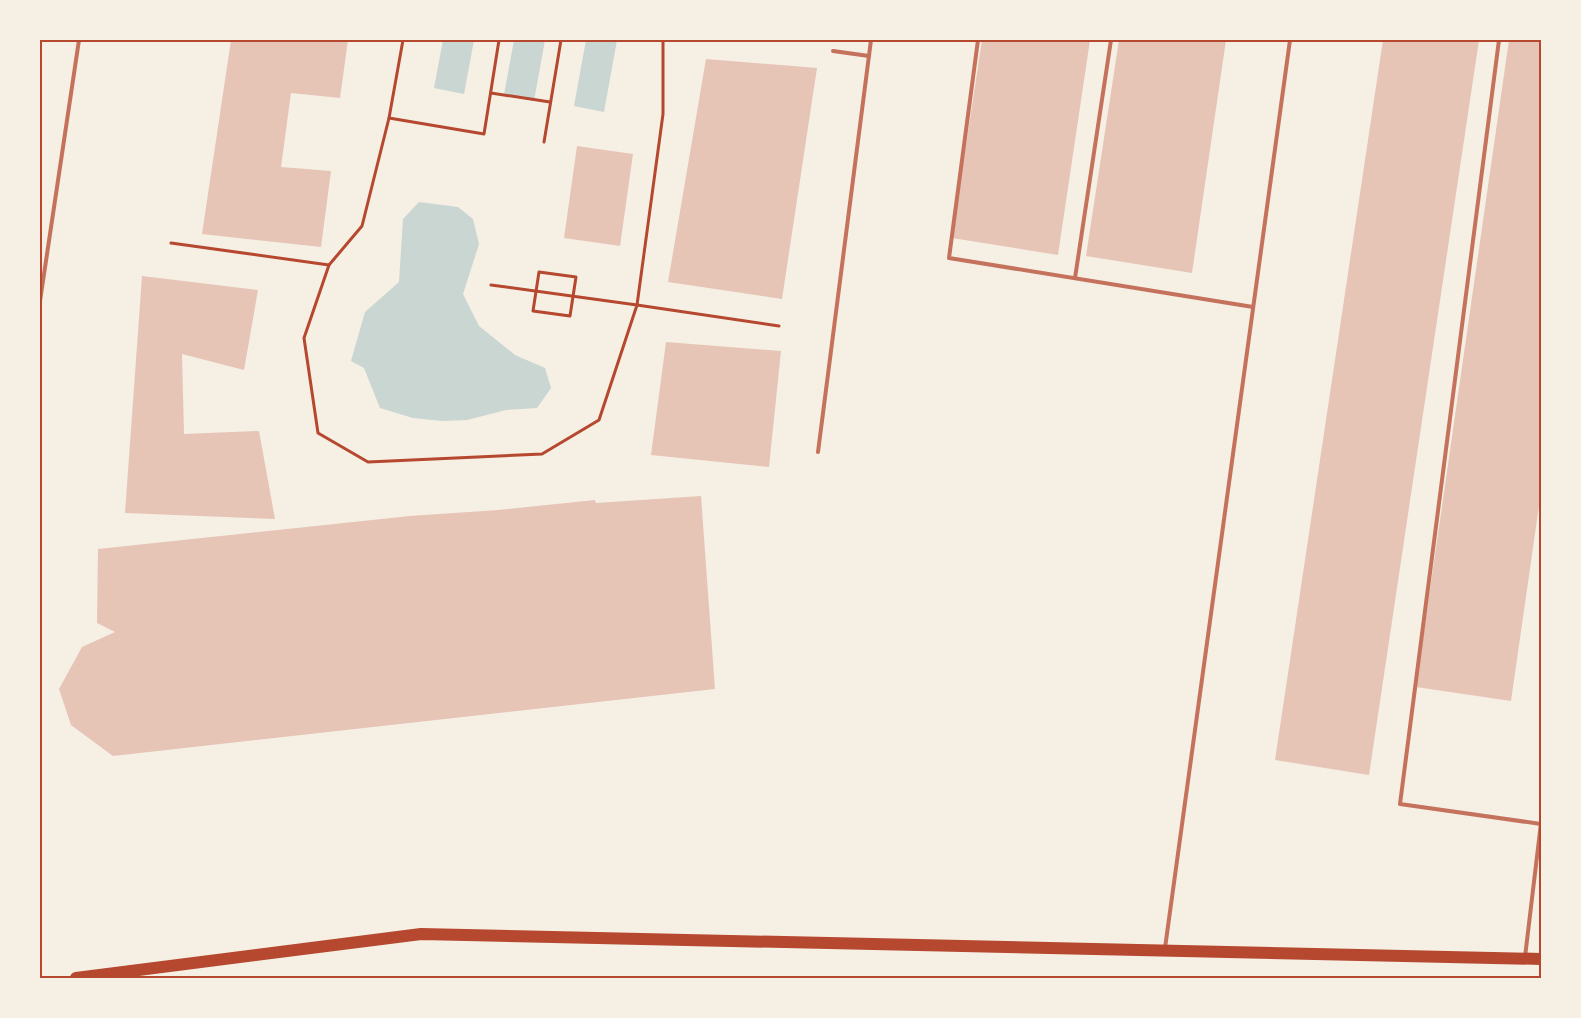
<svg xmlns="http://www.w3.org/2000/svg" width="1581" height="1018" font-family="Merriweather,serif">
<rect width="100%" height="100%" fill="#f6efe4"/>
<g fill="#c9d6d2">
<polygon points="443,40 474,40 464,94 434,88"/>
<polygon points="514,40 545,40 534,101 504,95"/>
<polygon points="586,40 617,40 604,112 574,106"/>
<polygon points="419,202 458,207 473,219 479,244 463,294 479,326 515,355 545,368 551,388 537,408 506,410 467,420 442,421 413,418 380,408 364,368 351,361 365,312 399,282 403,219"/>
</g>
<g fill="#e6c5b7">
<polygon points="231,40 348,40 340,98 291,93 281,167 331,171 321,247 202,234"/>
<polygon points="982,40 1090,40 1058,255 952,238"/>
<polygon points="1119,40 1226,40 1192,273 1086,256"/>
<polygon points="1383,40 1479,40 1369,775 1275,760"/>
<polygon points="1509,40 1541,40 1541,492 1511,701 1416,687"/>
<polygon points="706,59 817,68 782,299 668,282"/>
<polygon points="577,146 633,154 620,246 564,238"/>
<polygon points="142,276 258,290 244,370 182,354 184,434 259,431 275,519 125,513"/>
<polygon points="666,342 781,351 769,467 651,455"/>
<polygon points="701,496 715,689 113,756 71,725 59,689 82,647 115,632 97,623 98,549 410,516 498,510 595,500 596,503"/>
</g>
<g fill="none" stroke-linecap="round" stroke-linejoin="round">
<g stroke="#b5482f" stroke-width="3">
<polyline points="403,40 389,118 362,226 329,265 304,338 318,433 368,462 542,454 599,420 637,305 491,285"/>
<polyline points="663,40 663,114 637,305 779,326"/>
<polyline points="491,93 550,102"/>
<polyline points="389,118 484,134 499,40"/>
<polyline points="544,142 561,40"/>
<polyline points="171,243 329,265"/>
<polygon points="539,272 576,277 570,316 533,311"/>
</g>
<g stroke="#c5725c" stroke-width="4">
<polyline points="978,40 949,258 1253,307"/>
<polyline points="1499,40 1400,804 1541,824"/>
<polyline points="833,51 869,56"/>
<polyline points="1075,278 1111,40"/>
<polyline points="40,301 79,40"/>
<polyline points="818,452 871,40"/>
<polyline points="1165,948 1290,40"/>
<polyline points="1525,957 1541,823"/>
</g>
<polyline stroke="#b5482f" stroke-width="12" points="76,978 421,934 1541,959"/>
</g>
<rect width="1581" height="1018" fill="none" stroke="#f6efe4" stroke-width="82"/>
<rect x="41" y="41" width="1499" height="936" fill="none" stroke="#b5482f" stroke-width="2"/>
</svg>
